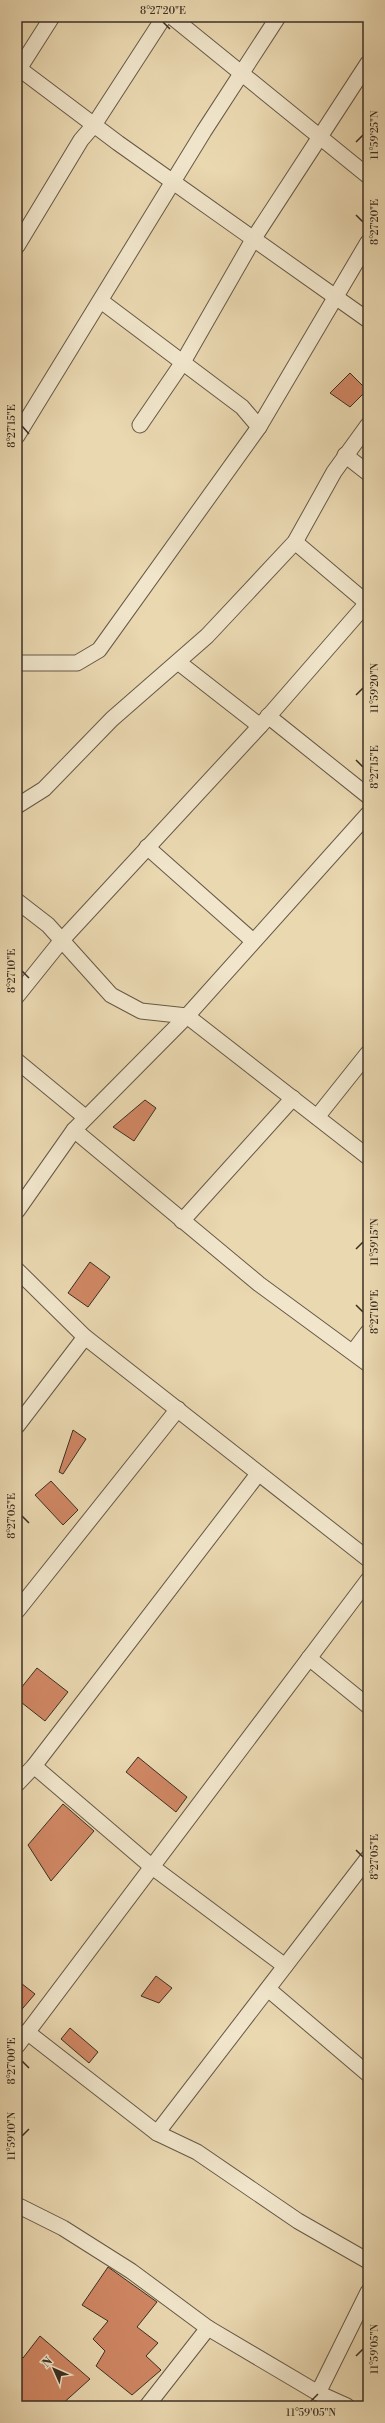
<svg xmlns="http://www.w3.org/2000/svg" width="385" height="2423" font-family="'Libre Bodoni',serif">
<rect width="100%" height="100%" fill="#ead8b1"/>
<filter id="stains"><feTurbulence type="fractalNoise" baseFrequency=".005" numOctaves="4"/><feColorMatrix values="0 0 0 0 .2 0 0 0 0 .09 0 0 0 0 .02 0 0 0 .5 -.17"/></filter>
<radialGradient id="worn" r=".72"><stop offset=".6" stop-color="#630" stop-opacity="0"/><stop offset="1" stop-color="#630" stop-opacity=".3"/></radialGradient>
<g fill="#d08764" stroke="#3b2f23">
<polygon points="350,373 367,390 350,407 330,393"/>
<polygon points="145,1100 156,1108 134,1141 113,1127"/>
<polygon points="90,1262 110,1277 88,1307 68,1293"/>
<polygon points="73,1430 86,1439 63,1474 59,1472"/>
<polygon points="51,1481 78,1510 63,1525 35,1495"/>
<polygon points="37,1668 68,1692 45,1721 17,1699 17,1693"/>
<polygon points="138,1757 187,1797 176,1812 126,1772"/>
<polygon points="63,1804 94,1831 51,1881 28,1845"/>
<polygon points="156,1976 172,1988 159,2003 141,1996"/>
<polygon points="17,1980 35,1994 17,2015"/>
<polygon points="70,2028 98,2052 89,2063 61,2039"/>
<polygon points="108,2267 157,2302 137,2327 158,2343 146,2356 161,2370 132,2395 96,2366 105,2351 93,2339 108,2321 82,2305"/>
<polygon points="40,2336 90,2379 60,2406 23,2406 17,2401 17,2353 23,2358"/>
</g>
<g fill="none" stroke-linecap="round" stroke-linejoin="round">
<g stroke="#675946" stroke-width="17">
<g id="street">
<polyline points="172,17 368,176"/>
<polyline points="17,67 118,143 368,320"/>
<polyline points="17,72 52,17"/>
<polyline points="17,246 81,140 94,125 164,17"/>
<polyline points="101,301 242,407 259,427 368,242"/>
<polyline points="140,425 183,362 254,238 368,63"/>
<polyline points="17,436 204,131 278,17"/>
<polyline points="345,455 368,473"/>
<polyline points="295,542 367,603"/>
<polyline points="178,662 260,726"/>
<polyline points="17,663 77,663 99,650 259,427"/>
<polyline points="268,716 368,796"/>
<polyline points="17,806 44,789 112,719 207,636 295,542 334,472 368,425"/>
<polyline points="147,847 253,941"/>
<polyline points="17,901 48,925 111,995 141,1011 187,1016 368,1157"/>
<polyline points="17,996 62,940 260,726 368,602"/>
<polyline points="17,1061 85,1117"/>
<polyline points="317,1117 368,1053"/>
<polyline points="74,1130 259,1284 368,1364"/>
<polyline points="17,1211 74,1130 187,1016 368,814"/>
<polyline points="182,1221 293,1098"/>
<polyline points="17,1270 85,1337 368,1559"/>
<polyline points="353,1352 368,1332"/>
<polyline points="17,1426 85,1337"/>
<polyline points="17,1611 178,1409"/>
<polyline points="309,1658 368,1706"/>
<polyline points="34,1766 151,1866 285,1966"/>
<polyline points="17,1784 34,1766 258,1474"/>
<polyline points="268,1989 368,2074"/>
<polyline points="27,2032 157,2133 197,2152 298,2221 368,2261"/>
<polyline points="17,2046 368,1580"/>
<polyline points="157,2133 368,1858"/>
<polyline points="17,2205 63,2228 131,2271 208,2328 318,2393 347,2406"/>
<polyline points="318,2393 368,2292"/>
<polyline points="147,2406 208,2328"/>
</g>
</g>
<use href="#street" stroke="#f1e6cc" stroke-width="15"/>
</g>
<path fill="none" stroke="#3b2f23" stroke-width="1.5" d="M163 22 170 29M356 142 363 135M356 215 363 222M22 426 29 434M356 695 363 688M356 760 363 767M22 971 29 978M356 1249 363 1242M356 1305 363 1312M22 1516 29 1523M356 1850 363 1857M22 2061 29 2068M22 2136 29 2129M356 2356 363 2349M311 2401 318 2394"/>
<rect width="385" height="2423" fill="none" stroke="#ead8b1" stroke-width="44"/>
<g transform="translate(54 2369) rotate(315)" stroke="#f1e6cc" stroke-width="3" paint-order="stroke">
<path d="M0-3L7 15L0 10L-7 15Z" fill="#3b2f23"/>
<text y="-6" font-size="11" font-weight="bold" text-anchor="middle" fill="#3b2f23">N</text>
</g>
<rect x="22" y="22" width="341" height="2379" fill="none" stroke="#3b2f23" stroke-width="1.5"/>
<g font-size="10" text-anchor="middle" fill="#3b2f23">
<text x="163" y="14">8°27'20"E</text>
<text transform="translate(374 135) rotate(-90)" y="4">11°59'25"N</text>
<text transform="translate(374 222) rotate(-90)" y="4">8°27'20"E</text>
<text transform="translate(11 426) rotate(-90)" y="4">8°27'15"E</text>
<text transform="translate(374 688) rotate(-90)" y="4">11°59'20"N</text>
<text transform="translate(374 767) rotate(-90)" y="4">8°27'15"E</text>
<text transform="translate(11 971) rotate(-90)" y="4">8°27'10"E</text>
<text transform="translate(374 1242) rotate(-90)" y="4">11°59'15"N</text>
<text transform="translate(374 1312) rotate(-90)" y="4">8°27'10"E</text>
<text transform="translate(11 1516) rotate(-90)" y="4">8°27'05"E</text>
<text transform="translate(374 1857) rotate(-90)" y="4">8°27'05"E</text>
<text transform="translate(11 2061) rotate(-90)" y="4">8°27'00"E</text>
<text transform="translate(11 2136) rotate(-90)" y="4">11°59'10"N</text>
<text transform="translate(374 2349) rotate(-90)" y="4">11°59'05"N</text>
<text x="311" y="2416">11°59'05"N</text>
</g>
<rect width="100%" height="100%" filter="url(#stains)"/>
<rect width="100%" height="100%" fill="url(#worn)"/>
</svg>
